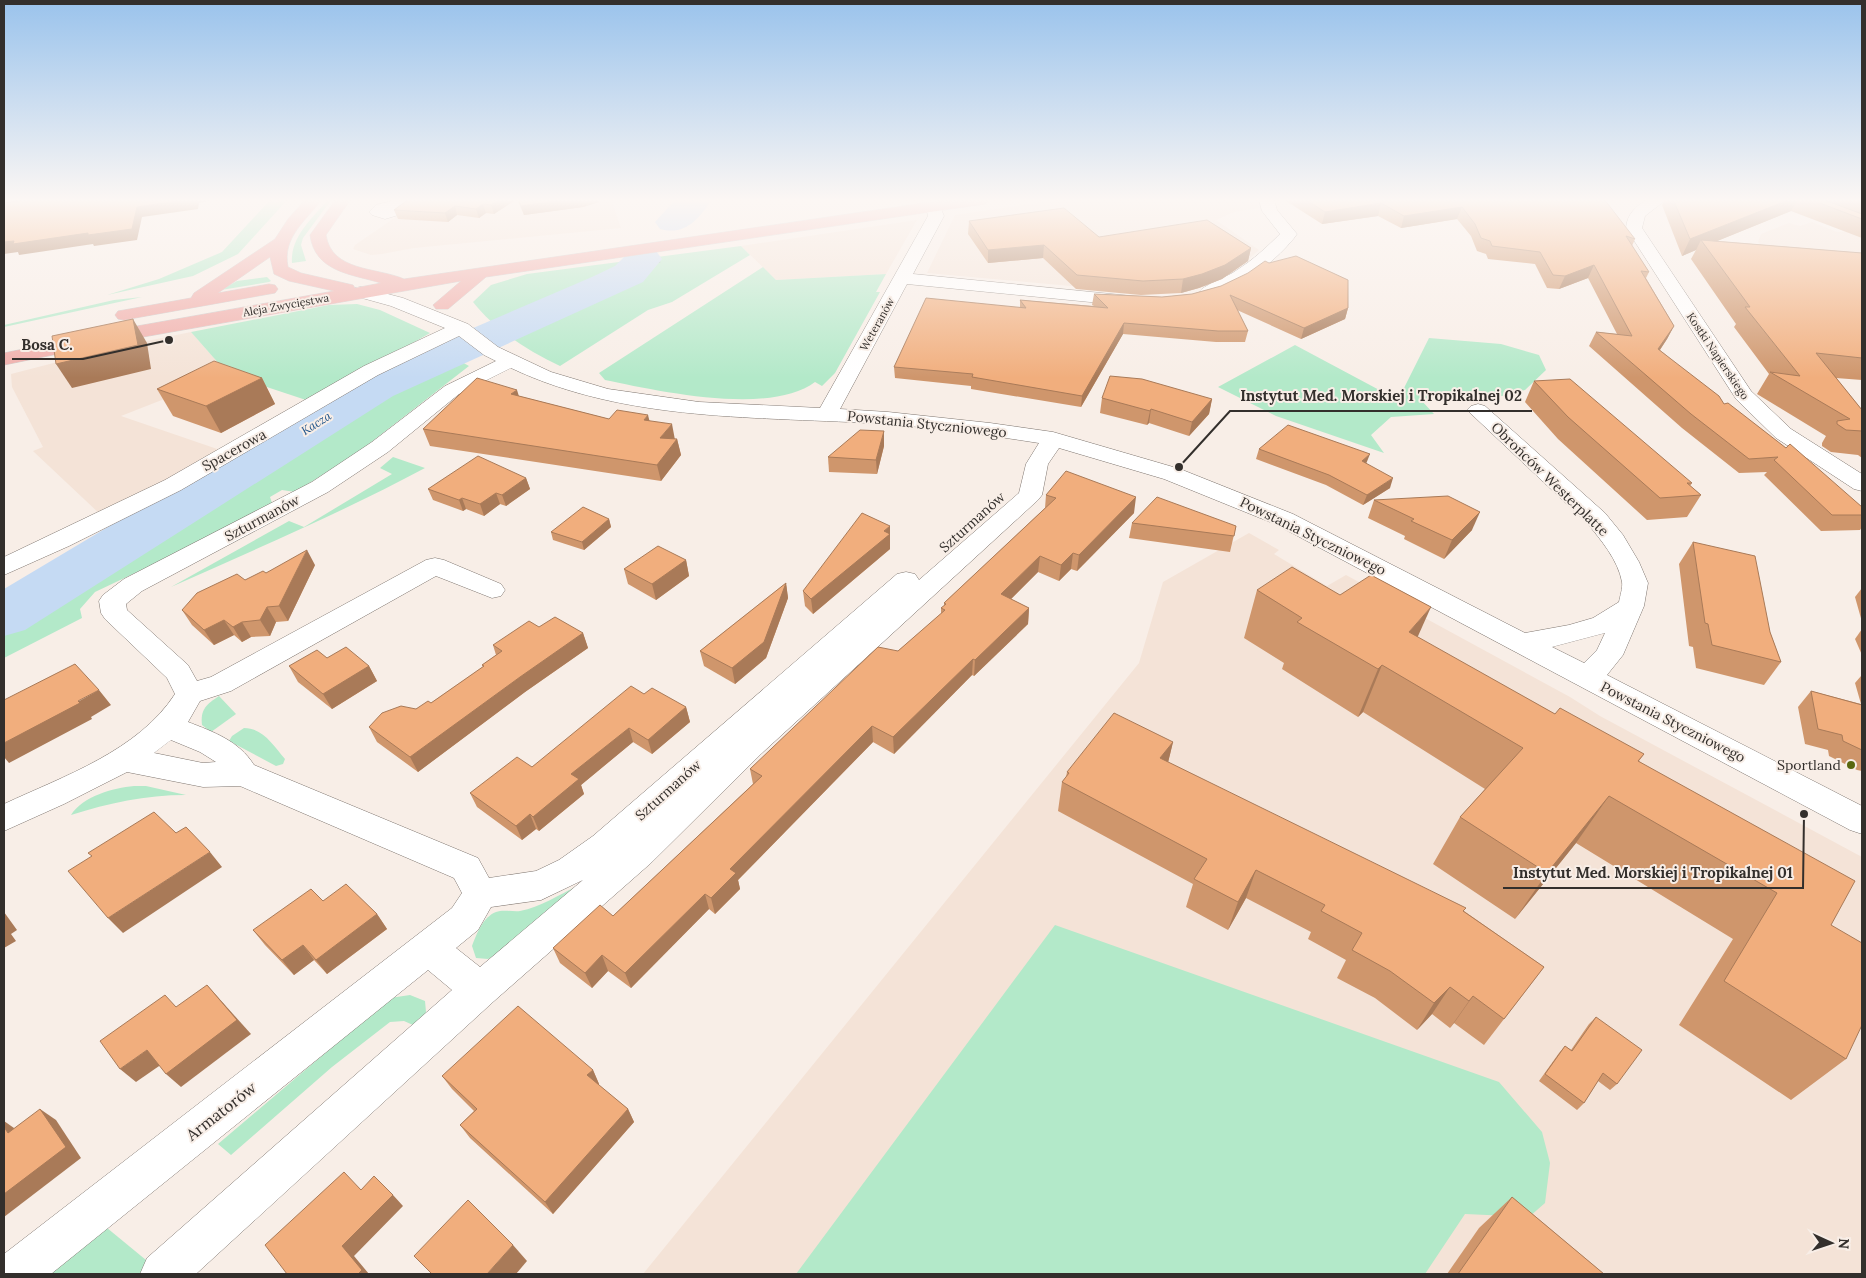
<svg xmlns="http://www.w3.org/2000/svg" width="1866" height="1278" font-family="Lora,serif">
<rect width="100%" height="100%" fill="#f8eee7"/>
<g fill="#f4e3d7">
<polygon points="422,199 611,199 621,228 414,248 382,254 371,255 353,249 355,245"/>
<polygon points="1065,199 1258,199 1259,208 1234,212 1216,220 1259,250 1228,277 1136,292 927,273 955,215"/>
<polygon points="917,220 886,274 776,280 741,246"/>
<polygon points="1812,222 1837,232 1849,231 1862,235 1862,339 1796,287 1758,242 1761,234 1789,223 1800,226"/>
<polygon points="191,332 228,374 121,416 223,451 101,515 33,451 43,447 12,387 11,374 108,349"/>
<polygon points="1249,533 1279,550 1274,554 1327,586 1346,575 1570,697 1600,716 1862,857 1862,1274 643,1274 1139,663 1163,582"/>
</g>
<g fill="#b3e9c9">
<polygon points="271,199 288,199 238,254 193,276 107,295 159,279 222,252"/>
<path d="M329 199H332L303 238 301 245 306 261 292 263C290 237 313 217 329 199Z"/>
<path d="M741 246 750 255 672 302 648 310 560 366C527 350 496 331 473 302L491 285 527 274Z"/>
<path d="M763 267 776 280 886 274 876 292H880L835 373 822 386 815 382C770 416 658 391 605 380L599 373Z"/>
<polygon points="267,277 271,281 269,282 221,290 237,281"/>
<polygon points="142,297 4,327 4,325 114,300"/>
<polygon points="357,304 380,310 430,333 312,402 228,374 191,332 329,305"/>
<polygon points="1429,338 1501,344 1539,355 1546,370 1525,390 1502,396 1421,400 1434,414 1391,417 1371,435 1384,453 1276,416 1218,387 1295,345 1398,400"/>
<path d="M431 345 469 366 356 454 295 492 282 490 270 497 272 503 175 554 95 592 80 609 82 618 4 658V627L61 594 103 560 97 553C138 518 187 499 232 470 299 429 364 386 431 345Z"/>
<path d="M393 457 425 468C343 512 256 549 171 587L289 521 304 527 392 474 380 468Z"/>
<path d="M219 696 236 714 211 732 202 725C200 709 207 704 219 696Z"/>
<path d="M244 728C263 728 273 745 285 759L283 764 276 766 229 741 232 736Z"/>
<path d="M134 786H146L186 795C145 795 109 803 71 815 83 796 113 788 134 786Z"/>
<path d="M577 886 505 950 488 959 476 958 472 946C477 933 483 917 496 912 503 909 513 912 520 911 540 907 559 895 577 886Z"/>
<polygon points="1055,925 1499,1082 1542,1132 1550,1163 1545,1203 1529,1217 1465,1214 1425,1274 796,1274"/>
<polygon points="410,995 425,1001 426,1012 420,1022 413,1025 404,1021 390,1022 332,1067 231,1155 218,1144 390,998"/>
<polygon points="101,1223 163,1274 38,1274"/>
</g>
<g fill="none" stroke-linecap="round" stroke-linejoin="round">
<polygon fill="#99a7b7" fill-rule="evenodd" points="656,261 661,262 633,271 630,269"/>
<g fill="#c5daf3" fill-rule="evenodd">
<path d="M676 199H712C699 219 685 236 660 229L655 222Z"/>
<polygon points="643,248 656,251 662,259 643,282 393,396 25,630 4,636 4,589 361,376 592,277 615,266 630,251"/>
</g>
<g stroke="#7f7670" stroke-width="1">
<g id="minor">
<polygon points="400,199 421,199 407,208 405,213 385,219 372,215 369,212 376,205"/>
<path d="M1259 199H1274L1277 210 1297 234C1283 255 1228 302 1202 296L1199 292C1205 284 1228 277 1237 270 1253 260 1267 247 1280 234L1262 211Z"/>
<path d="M1648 199H1667L1645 216 1642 228 1751 391 1791 429 1862 474V491L1854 489 1776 438 1736 399 1626 228C1627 214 1636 206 1648 199Z"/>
<path d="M934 202 939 204 944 216 913 274 1131 296 1137 297 1140 301 1137 305 1131 306 907 284 840 409 888 412 990 423 1053 432 1180 469 1293 514 1525 633 1569 625 1593 618 1619 602C1620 596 1623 588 1622 582 1618 560 1601 540 1587 523L1467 410 1471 406 1478 404 1485 406 1605 513 1623 535 1639 562 1648 583 1644 606 1623 655 1607 675 1862 806V834L1850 830 1275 524 1164 479 1059 448 1048 464 1042 495 1038 500 761 754 651 863 493 1002 196 1274H140L147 1258 452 990 428 970 51 1274H4V1254L452 908 462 893 454 878 240 786 203 787 127 772 64 804 4 831V804C64 776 138 751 175 694L167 678 105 619 101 613 99 601 103 595 124 579 312 482 372 442 445 386 496 361 484 355 459 336 378 375 181 490 69 546 4 575V557L165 480 364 366 445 328 391 306 355 296 352 292 355 288 361 287 403 298 468 324 498 347 551 372 608 389 699 402 820 408 928 216 926 207ZM511 368C627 423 760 416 886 424 937 428 988 435 1039 443L1026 464 1019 493 919 580 915 574 906 572 897 574 593 836 559 860 536 871 489 878 478 858 254 765C239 741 214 732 188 722L200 701 231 691 436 576 492 598 501 596 505 590 501 584 444 560 435 558 426 560 211 677 197 681 188 665 127 610 126 604 142 591 328 492 388 452 459 394ZM1605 633 1597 650 1584 663 1552 647ZM171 740 200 752 216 762 203 763 154 753ZM583 880 480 967 456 948 478 930 491 907 541 900Z"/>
</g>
</g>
<g stroke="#cecdcc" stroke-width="1">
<path id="major" d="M306 199H322C306 221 282 237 288 267L301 273 353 285 355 288 381 283C351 274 315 272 310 235L336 199H351L326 235C332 272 376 267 404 279L951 199H992L985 204 486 277 448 309H436L433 305 461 281 126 340 4 365V353L126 328 334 291 289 281 274 274 270 257 218 293 269 284 275 285 278 289 275 293 124 320 118 319 115 315 118 311 124 310 191 298 194 293 275 239 288 219Z"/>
</g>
<use href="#minor" fill="#fff" fill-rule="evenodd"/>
<use href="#major" fill="#f0aeaa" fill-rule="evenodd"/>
</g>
<g fill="#cf966c">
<polygon points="409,199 598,199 599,202 583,207 524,215 517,199 494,214 486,213 479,218 457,215 448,222 398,219 394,210"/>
<polygon points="1283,199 1604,199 1635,239 1632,246 1649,272 1646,278 1674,326 1667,339 1660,350 1724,404 1862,507 1862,527 1860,530 1821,531 1764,475 1767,472 1739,473 1682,428 1589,346 1596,332 1617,334 1588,278 1559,289 1547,288 1535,264 1488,259 1486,254 1477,251 1471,236 1457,219 1401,228 1378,216 1322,224"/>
<polygon points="1665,199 1862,199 1862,238 1791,211 1717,241 1862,253 1862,380 1836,378 1862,410 1862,458 1858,455 1831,452 1822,446 1822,443 1826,436 1757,394 1769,374 1734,327 1736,324 1691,259 1696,250 1682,256 1662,205"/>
<polygon points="969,221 1099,237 1251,248 1248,261 1222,279 1199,288 1181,293 1141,295 1076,289 1043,258 988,263 968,234"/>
<polygon points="1221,286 1348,308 1345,319 1301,339 1237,310 1248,331 1245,342 1216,342 1123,334 1081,407 971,389 971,386 895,378 894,367 1020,307 1020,300 1094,306 1092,305 1094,294 1162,297 1192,294"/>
<polygon points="262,378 275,404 221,433 173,416 157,389"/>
<polygon points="1534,381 1692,483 1690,486 1701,495 1687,517 1647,520 1558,439 1525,402"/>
<polygon points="519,396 609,419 675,439 677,439 681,455 661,481 430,446 423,429"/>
<polygon points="1102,398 1212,399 1209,414 1189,436 1149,423 1147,425 1100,413"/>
<polygon points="884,431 884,446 877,474 829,472 828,457"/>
<polygon points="1259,449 1366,464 1390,488 1363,505 1326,485 1256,459"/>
<polygon points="526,478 530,489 506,506 500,504 484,516 466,509 463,511 433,500 428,489"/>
<polygon points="1046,495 1134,513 1077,571 1071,569 1059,581 1038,572 1011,599 1029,608 1028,624 974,676 972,675 894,754 873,742 738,880 740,889 715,914 709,909 631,988 608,971 592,988 560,963 553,948 613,916 753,784 750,769 898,651 941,614 941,608 944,606 944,603 1045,508"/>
<polygon points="1374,500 1472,530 1444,559 1404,539 1405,536 1368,518"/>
<polygon points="609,519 611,527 584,550 553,540 551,532"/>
<polygon points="1132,523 1236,526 1230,552 1129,538"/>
<polygon points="890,526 890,549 813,614 805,606 803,591"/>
<polygon points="1693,542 1770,632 1781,662 1764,685 1696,668 1693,647 1689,646 1679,564"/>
<polygon points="686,560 689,576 656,600 628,584 624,569"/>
<polygon points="315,565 288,621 276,622 270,636 251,637 242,642 234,635 214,645 192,625 182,610 245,580 266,573"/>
<polygon points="786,583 788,598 766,658 735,684 704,666 700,651"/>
<polygon points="1862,588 1862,622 1855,597"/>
<polygon points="1257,590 1340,595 1555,714 1644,754 1639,761 1831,925 1846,1059 1791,1100 1679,1025 1733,939 1576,843 1515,919 1433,864 1460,817 1485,789 1363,712 1358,717 1282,669 1284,663 1244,638"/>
<polygon points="539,627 583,633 588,648 525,692 418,772 377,742 369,727 431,703 483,667 482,665 496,655 493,645"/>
<polygon points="1862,629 1862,655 1855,639"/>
<polygon points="327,658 369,666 377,681 332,709 298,682 289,666"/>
<polygon points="1862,672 1862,771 1857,770 1829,756 1828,750 1805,744 1798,707 1811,691 1861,704 1855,683 1861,676 1861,674"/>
<polygon points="644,694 686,707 690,722 652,754 633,742 581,785 584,794 539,831 536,829 522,840 477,807 470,793 532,767"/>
<polygon points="1173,742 1168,762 1464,911 1544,967 1484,1045 1454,1023 1450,1028 1432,1014 1417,1030 1375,998 1337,978 1346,960 1308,939 1311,932 1246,898 1228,930 1186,907 1193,884 1058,811 1062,782 1066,777 1067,772"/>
<polygon points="377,914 387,929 327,974 314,960 294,975 265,945 253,930"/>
<polygon points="1596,1017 1617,1084 1610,1090 1598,1081 1584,1103 1577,1110 1539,1081 1559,1053 1565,1046 1571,1050 1589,1024"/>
<polygon points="593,1070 599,1084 598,1085 628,1109 634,1122 553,1214 470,1138 460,1125 474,1111 452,1089 442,1076"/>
<polygon points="1512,1197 1604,1274 1447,1274 1479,1228"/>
</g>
<g fill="#a97a58">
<polygon points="191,199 217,199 199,203 198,209 142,217 137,240 94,246 93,244 19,255 18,252 4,254 4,242 137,207"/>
<polygon points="501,199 517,199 494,214 491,205"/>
<polygon points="570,199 598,199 599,202 583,207 524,215 521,206"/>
<polygon points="1791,199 1798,199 1791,211 1705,246 1701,240 1696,250 1682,256 1690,239"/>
<polygon points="1381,203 1378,216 1322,224 1325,212"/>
<polygon points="483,204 486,213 479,218 476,209"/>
<polygon points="455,206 457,215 448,222 445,213"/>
<polygon points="1462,207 1457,219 1401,228 1404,216"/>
<polygon points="1044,245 1043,258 988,263 988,250"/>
<polygon points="1251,248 1248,261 1222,279 1199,288 1181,293 1183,279"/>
<polygon points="1594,265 1588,278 1559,289 1565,276"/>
<polygon points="1348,308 1345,319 1301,339 1304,328"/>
<polygon points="133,319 147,343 151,369 72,388 56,364"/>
<polygon points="1124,323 1123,334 1081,407 1082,396"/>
<polygon points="1674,326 1667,339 1651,363 1658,349"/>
<polygon points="262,378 275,404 221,433 206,406"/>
<polygon points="517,390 522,406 511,394"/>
<polygon points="1212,399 1209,414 1189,436 1192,422"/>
<polygon points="1151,409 1149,423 1147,425 1150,411"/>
<polygon points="648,415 652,431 644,420"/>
<polygon points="672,424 675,440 660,438"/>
<polygon points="884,431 884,446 877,474 876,460"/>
<polygon points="677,439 681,455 661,481 657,465"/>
<polygon points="1370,454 1366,464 1362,461"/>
<polygon points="526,478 530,489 506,506 502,495"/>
<polygon points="1393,478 1390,488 1363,505 1367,495"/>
<polygon points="496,493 500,504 484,516 480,504"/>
<polygon points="1136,497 1134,513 1077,571 1079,555"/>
<polygon points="462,498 466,509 463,511 459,500"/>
<polygon points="1480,512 1472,530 1444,559 1452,540"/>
<polygon points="609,519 611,527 584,550 582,542"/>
<polygon points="890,526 890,549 813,614 811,599"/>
<polygon points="307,550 315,565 288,621 279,606"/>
<polygon points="1073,553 1071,569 1059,581 1061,565"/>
<polygon points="1040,556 1038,572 1000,610 1001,594"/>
<polygon points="686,560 689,576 656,600 652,584"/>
<polygon points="786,583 788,598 766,658 735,684 732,668"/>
<polygon points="267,607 276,622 270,636 260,620"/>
<polygon points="1431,607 1410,654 1409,632"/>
<polygon points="1029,608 1028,624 974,676 975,660"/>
<polygon points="224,620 234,635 214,645 204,630"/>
<polygon points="242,622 251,637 242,642 233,627"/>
<polygon points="583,633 588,648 525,692 418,772 410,757 520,677"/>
<polygon points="973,659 972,675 894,754 893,737"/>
<polygon points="1382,665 1363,712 1358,717 1378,669"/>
<polygon points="369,666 377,681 332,709 323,694"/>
<polygon points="99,690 111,705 91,717 92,719 9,763 4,757 4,743"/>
<polygon points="686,707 690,722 652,754 648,740"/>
<polygon points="872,726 873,742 738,880 740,889 715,914 711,898 730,869"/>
<polygon points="629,728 633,742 581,785 584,794 539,831 533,817 571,774"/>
<polygon points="1173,742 1166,771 1160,758"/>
<polygon points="1609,796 1576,843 1515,919 1547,873"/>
<polygon points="530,814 536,829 522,840 516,826"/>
<polygon points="210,852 222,867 123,933 108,918"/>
<polygon points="1256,870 1246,898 1228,930 1238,902"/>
<polygon points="705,894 709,909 631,988 625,973"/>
<polygon points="4,912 17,930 11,934 16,941 4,948"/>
<polygon points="377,914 387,929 327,974 316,960"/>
<polygon points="303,945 314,960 294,975 282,960"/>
<polygon points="602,955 608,971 592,988 585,973"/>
<polygon points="207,985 251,1034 181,1087 166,1074"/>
<polygon points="1450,987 1432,1014 1417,1030 1434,1003"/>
<polygon points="1473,996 1454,1023 1450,1028 1469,1001"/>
<polygon points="147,1050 162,1064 136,1082 120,1069"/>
<polygon points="593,1070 599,1084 594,1089 587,1075"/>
<polygon points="40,1109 56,1120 81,1158 4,1217 4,1194"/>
<polygon points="628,1109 634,1122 553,1214 545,1202"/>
<polygon points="4,1121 14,1128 24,1144 8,1133 4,1127"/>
<polygon points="393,1195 403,1206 354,1256 369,1274 358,1274 342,1246"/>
<polygon points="513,1245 527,1261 516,1274 487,1274"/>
</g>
<g fill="#f1ae7d" stroke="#a97a58">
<polygon points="32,199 191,199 137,207 132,229 88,235 88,233 13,244 14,241 4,242 4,203"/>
<polygon points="409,199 501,199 491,205 483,204 476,209 455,206 445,213 394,210"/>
<polygon points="518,199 570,199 521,206"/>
<polygon points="1305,199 1604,199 1635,239 1626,236 1649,272 1641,271 1674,326 1658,349 1719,396 1724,404 1728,403 1786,448 1790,444 1862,507 1862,515 1832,515 1774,460 1778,457 1749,459 1691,414 1596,332 1632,336 1594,265 1565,276 1553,275 1540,252 1492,246 1490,241 1481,238 1475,224 1462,207 1404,216 1381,203 1325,212"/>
<polygon points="1673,199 1791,199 1690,239"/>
<polygon points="1809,199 1822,199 1862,214 1862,219"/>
<polygon points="1064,208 1099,237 1207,220 1251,248 1225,265 1202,274 1183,279 1143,281 1077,275 1044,245 988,250 969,221"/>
<polygon points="1701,240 1862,253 1862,358 1816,353 1862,410 1862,431 1846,430 1837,424 1837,421 1850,419 1770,372 1800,376 1745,307 1750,307"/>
<polygon points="1296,256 1348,280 1348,308 1304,328 1230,295 1248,331 1218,331 1124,323 1082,396 972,377 973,374 894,367 926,298 1026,308 1020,300 1108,308 1094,294 1162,297 1192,294 1221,286 1248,273 1265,261 1269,263"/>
<polygon points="133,319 138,345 56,364 52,336"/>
<polygon points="214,361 262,378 206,406 157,389"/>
<polygon points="1110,376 1142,379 1212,399 1192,422 1151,409 1150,411 1102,398"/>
<polygon points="477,378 517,390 511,394 609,419 617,410 648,415 644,420 672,424 660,438 677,439 657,465 423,429"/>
<polygon points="1570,379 1692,483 1687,483 1701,495 1660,498 1568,417 1534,381"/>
<polygon points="1288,425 1370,454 1362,461 1393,478 1367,495 1329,475 1259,449"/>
<polygon points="860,430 884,431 876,460 828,457"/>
<polygon points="478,456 526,478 502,495 496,493 480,504 462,498 459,500 428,489"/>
<polygon points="1066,471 1136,497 1079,555 1073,553 1061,565 1040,556 1001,594 1029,608 975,660 973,659 893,737 872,726 730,869 736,873 711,898 705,894 625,973 602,955 585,973 553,948 600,905 613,916 762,776 750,769 878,647 898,651 945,610 941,608 946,604 944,603 1056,498 1046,495"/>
<polygon points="1448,496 1480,512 1452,540 1411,521 1414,519 1374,500"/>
<polygon points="1157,497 1236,526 1234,536 1132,523"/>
<polygon points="583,507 609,519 582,542 551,532"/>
<polygon points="862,513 890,526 884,531 890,534 811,599 803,591"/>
<polygon points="1693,542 1755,556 1770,632 1781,662 1712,645 1708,624 1705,623"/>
<polygon points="658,546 686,560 652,584 624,569"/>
<polygon points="307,550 279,606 267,607 260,620 242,622 233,627 224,620 204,630 182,610 197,593 237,574 245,580 263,571 266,573"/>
<polygon points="1292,567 1340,595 1371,575 1431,607 1409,632 1555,714 1560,708 1644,754 1638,761 1855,881 1831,925 1862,943 1862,1025 1846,1059 1724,981 1777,893 1609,796 1547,873 1460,817 1523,748 1382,665 1378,669 1297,622 1302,618 1257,590"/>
<polygon points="786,583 764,642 732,668 700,651"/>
<polygon points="555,617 583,633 520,677 410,757 369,727 382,713 401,706 416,709 428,701 431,703 484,666 482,665 502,651 493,645 529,621 539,627"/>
<polygon points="346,647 369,666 323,694 289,666 317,650 327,658"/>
<polygon points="75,664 99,690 78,701 80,703 4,743 4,700"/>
<polygon points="631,686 644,694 652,688 686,707 648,740 629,728 571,774 579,779 533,817 530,814 516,826 470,793 517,757 532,767"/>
<polygon points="1811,691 1862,705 1862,750 1843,741 1842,735 1818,729"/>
<polygon points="1114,713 1173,742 1160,758 1466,908 1463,911 1544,967 1504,1019 1473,996 1469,1001 1450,987 1434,1003 1390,971 1352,950 1362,933 1321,911 1325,905 1256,870 1238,902 1194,879 1207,859 1062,782 1069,773 1067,772"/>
<polygon points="154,812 176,833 186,827 210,852 108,918 68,871 92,856 88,853"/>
<polygon points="346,884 377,914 316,960 303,945 282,960 253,930 311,889 323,901"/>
<polygon points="207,985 237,1020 166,1074 147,1050 120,1069 100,1041 165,995 176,1007"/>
<polygon points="518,1006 593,1070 587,1075 628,1109 545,1202 460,1125 477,1109 442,1076"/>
<polygon points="1596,1017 1642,1050 1617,1084 1603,1073 1584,1103 1545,1074 1565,1046 1572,1051"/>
<polygon points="40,1109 66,1147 4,1194 4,1127 8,1133"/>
<polygon points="344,1172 361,1190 374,1176 393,1195 342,1246 362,1270 358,1274 287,1274 265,1245"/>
<polygon points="1512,1197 1604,1274 1458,1274"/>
<polygon points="468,1200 513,1245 487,1274 432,1274 414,1256"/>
</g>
<linearGradient id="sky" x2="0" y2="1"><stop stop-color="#9ac3ec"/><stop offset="0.53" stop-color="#fcf7f4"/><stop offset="1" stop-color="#fcf7f4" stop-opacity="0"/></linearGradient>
<rect width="1866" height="378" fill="url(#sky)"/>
<circle fill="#59680f" stroke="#f8eee7" stroke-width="2" cx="1851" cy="765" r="5"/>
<g text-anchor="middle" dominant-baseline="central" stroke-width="4" stroke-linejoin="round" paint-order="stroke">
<g font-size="11" fill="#332f2c" stroke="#f8eee7">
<text transform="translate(286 305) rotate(-10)">Aleja Zwycięstwa</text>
<text transform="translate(877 324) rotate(-61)">Weteranów</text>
<text transform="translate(1718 356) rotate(56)">Kostki Napierskiego</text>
</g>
<g font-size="12" font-style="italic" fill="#1e5389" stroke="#f8eee7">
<text transform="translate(316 423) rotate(-32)">Kacza</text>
</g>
<g font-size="14" fill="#332f2c" stroke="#f8eee7">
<text transform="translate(927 424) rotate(6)">Powstania Styczniowego</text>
<text transform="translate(234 450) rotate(-29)">Spacerowa</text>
<text transform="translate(1550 479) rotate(44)">Obrońców Westerplatte</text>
<text transform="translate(262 518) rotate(-28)">Szturmanów</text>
<text transform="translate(972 522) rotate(-42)">Szturmanów</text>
<text transform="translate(1313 536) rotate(26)">Powstania Styczniowego</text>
<text transform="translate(1673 722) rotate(27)">Powstania Styczniowego</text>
<text transform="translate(668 790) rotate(-42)">Szturmanów</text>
</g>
<g font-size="14" fill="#332f2c" stroke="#f8eee7" text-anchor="end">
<text x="1841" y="765">Sportland</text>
</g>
<g font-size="16" fill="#332f2c" stroke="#f8eee7">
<text transform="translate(221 1111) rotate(-38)">Armatorów</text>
</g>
</g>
<path fill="none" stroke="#332f2c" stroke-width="2" d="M169 340L83 359H12M1179 467L1230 411H1532M1804 814L1803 888H1503"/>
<g fill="#332f2c" stroke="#f8eee7" stroke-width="2">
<circle cx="169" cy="340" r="5"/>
<circle cx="1179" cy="467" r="5"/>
<circle cx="1804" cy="814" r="5"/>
</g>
<g font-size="15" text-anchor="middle" font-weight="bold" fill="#332f2c" stroke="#f8eee7" stroke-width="4" stroke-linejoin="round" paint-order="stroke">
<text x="47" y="350">Bosa C.</text>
<text x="1381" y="401">Instytut Med. Morskiej i Tropikalnej 02</text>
<text x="1653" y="878">Instytut Med. Morskiej i Tropikalnej 01</text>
</g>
<rect width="1866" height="1278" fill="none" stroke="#332f2c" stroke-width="10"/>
<g transform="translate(1831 1243) rotate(93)" stroke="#f8eee7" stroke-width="4" paint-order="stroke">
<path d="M0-4L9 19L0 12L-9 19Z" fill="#332f2c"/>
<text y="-8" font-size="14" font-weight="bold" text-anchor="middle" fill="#332f2c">N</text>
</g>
</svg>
